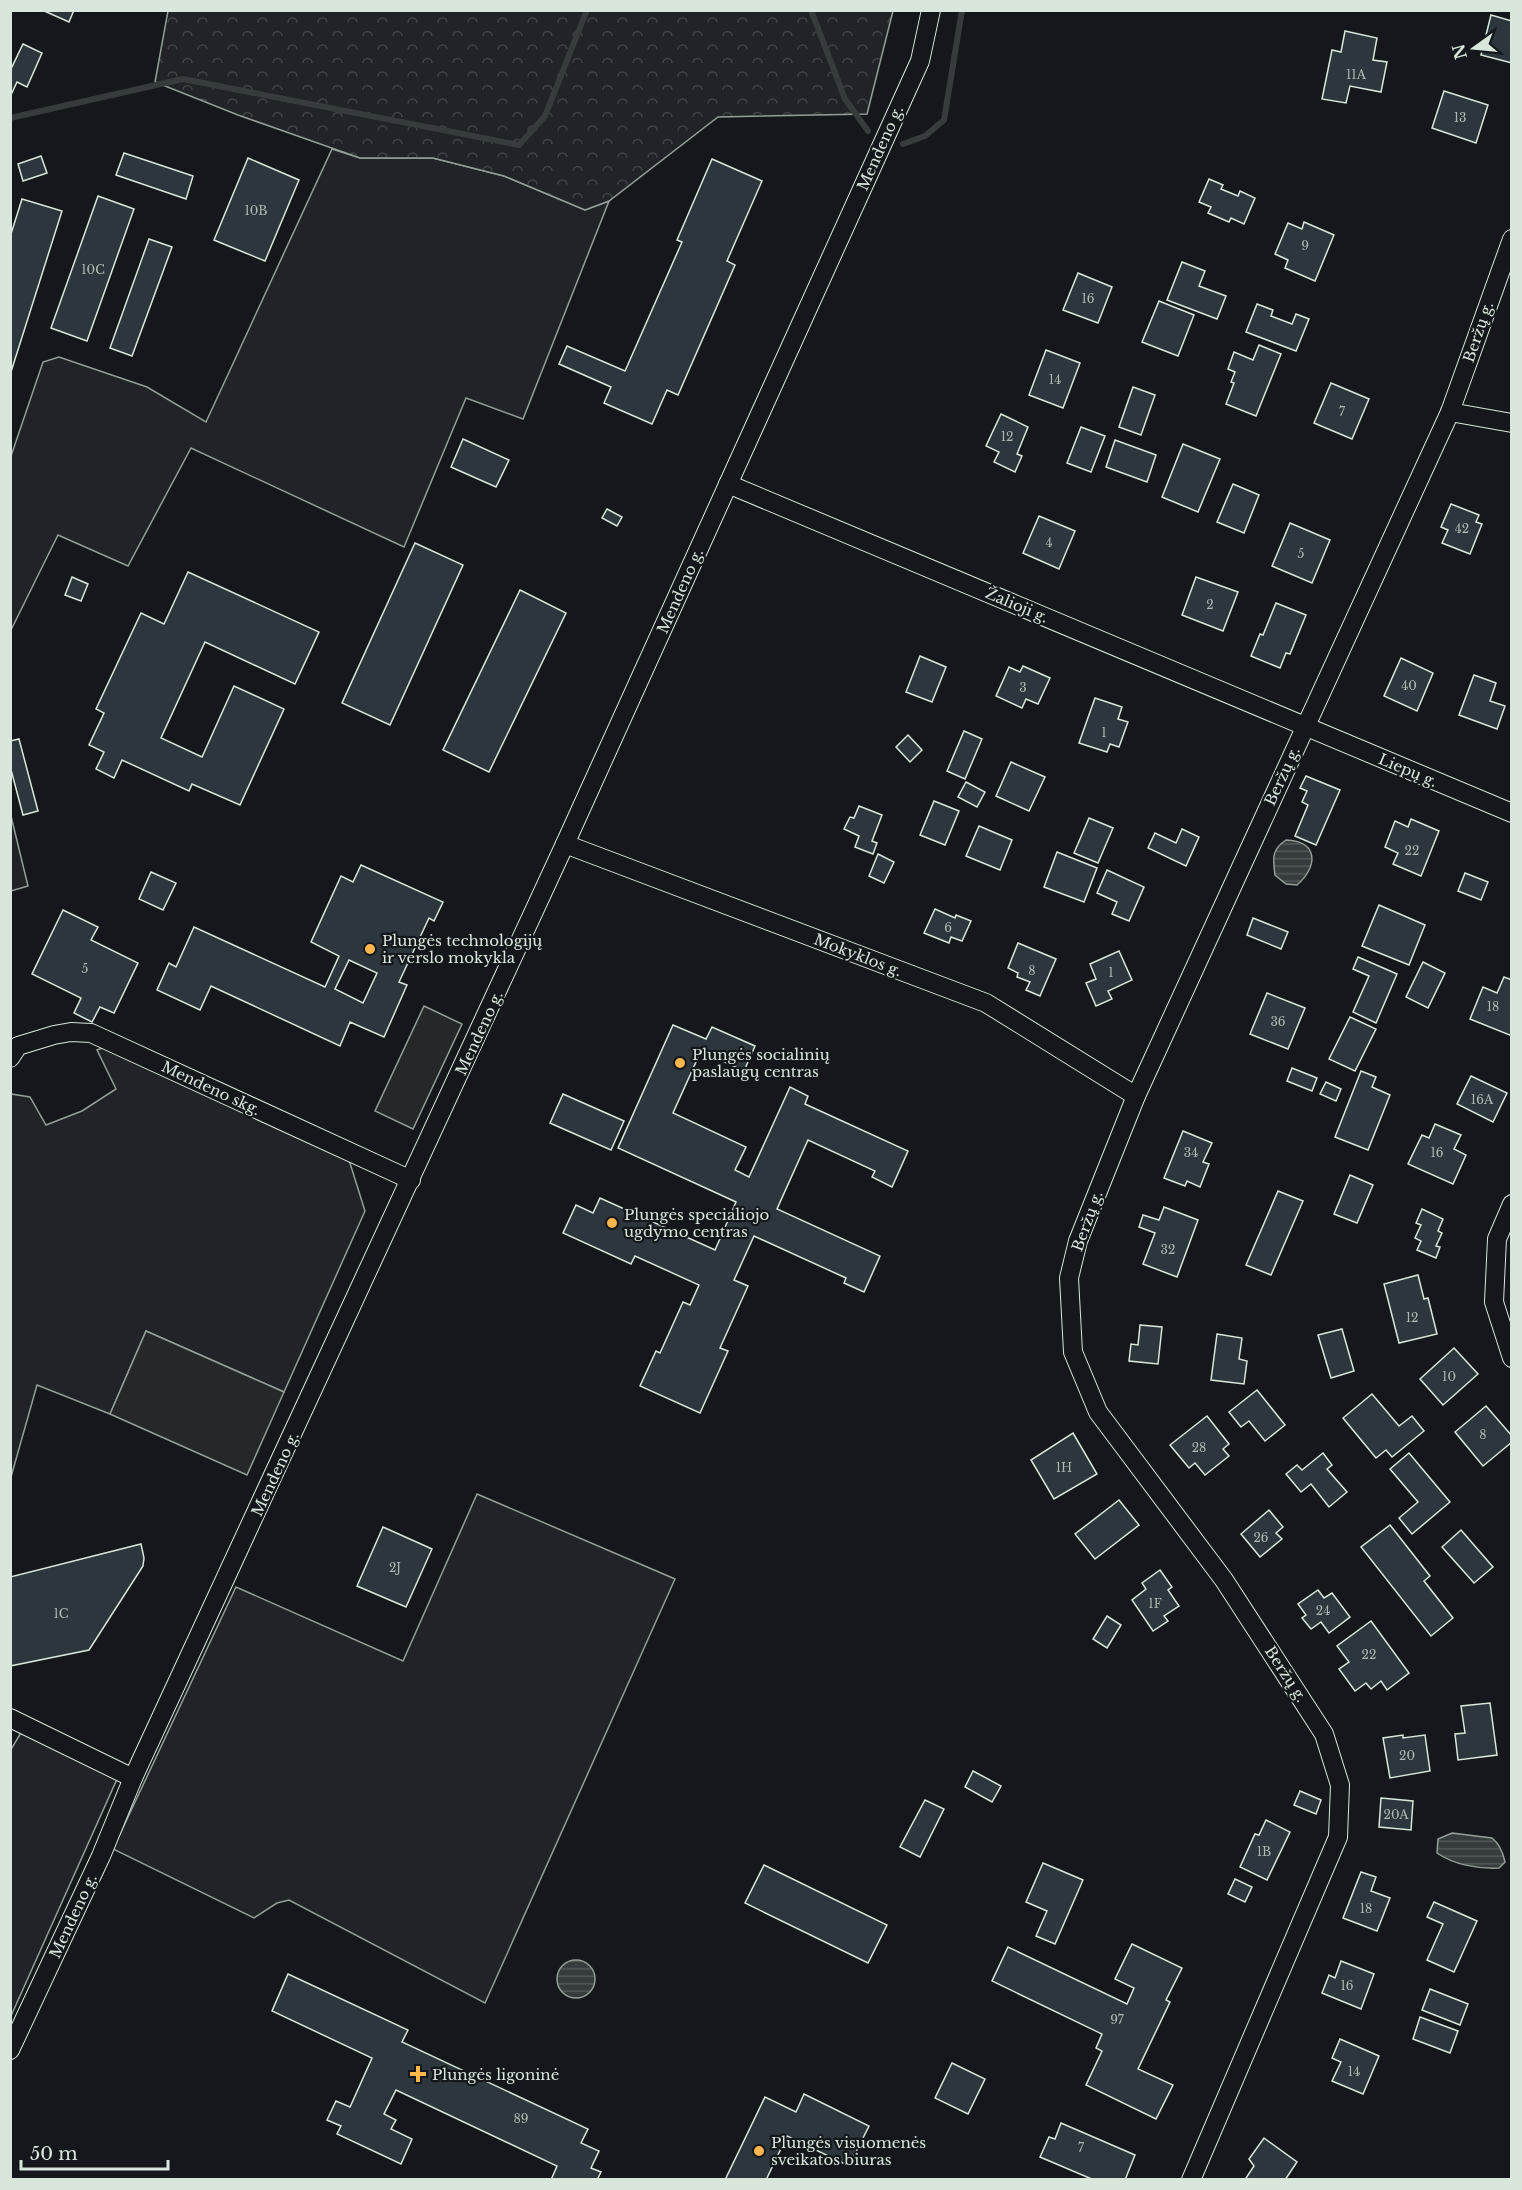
<svg xmlns="http://www.w3.org/2000/svg" width="1522" height="2190" font-family="'Libre Baskerville',serif">
<defs>
<pattern id="forest-crowns" width="20" height="18" patternUnits="userSpaceOnUse" patternTransform="scale(1.5)"><rect width="20" height="18" fill="#202428"/><path d="M2 6a3 3 0 1 1 6 0M12 15a3 3 0 1 1 6 0" fill="none" stroke="#404447"/></pattern>
<pattern id="water-rules" width="6" height="5" patternUnits="userSpaceOnUse" patternTransform="scale(1.5)"><rect width="6" height="5" fill="#363b3e"/><path d="M0 2.5h6" fill="none" stroke="#525759"/></pattern>
</defs>
<rect width="100%" height="100%" fill="#14181c"/>
<g fill="#202428" stroke="#939e99" stroke-width="1.5">
<polygon points="332,149 360,158 433,158 504,176 585,210 609,201 523,419 466,398 404,547 191,448 128,566 58,535 11,630 11,456 43,362 59,357 147,387 206,422"/>
<polygon points="11,816 28,886 11,891 10,891"/>
<polygon points="105,1047 349,1160 365,1211 284,1392 146,1331 110,1414 37,1385 11,1477 11,1094 30,1097 46,1125 82,1111 116,1089 97,1050"/>
<polygon points="477,1494 675,1579 485,2003 289,1900 277,1903 254,1918 113,1849 236,1587 403,1661"/>
<polygon points="22,1731 117,1779 11,2016 10,1751"/>
</g>
<polygon fill="url(#forest-crowns)" stroke="#939e99" stroke-width="1.5" points="168,11 168,10 893,11 867,114 718,117 609,201 585,210 504,176 433,158 360,158 238,115 155,82"/>
<g fill="#24282b" stroke="#939e99" stroke-width="1.5">
<polygon points="424,1006 462,1024 413,1129 375,1111"/>
<polygon points="146,1331 284,1392 247,1475 110,1414"/>
</g>
<g fill="url(#water-rules)" stroke="#939e99" stroke-width="1.5">
<path d="M1286 840C1319 841 1318 867 1297 885L1286 884 1275 875C1273 859 1271 850 1286 840Z"/>
<path d="M1452 1833 1492 1838C1500 1844 1503 1853 1505 1862L1499 1868C1479 1869 1454 1865 1437 1853L1438 1839Z"/>
<circle cx="576" cy="1979" r="19"/>
</g>
<g fill="none" stroke-linecap="round" stroke-linejoin="round">
<g stroke="#363b3e" stroke-width="6">
<polyline points="811,10 845,99 868,131"/>
<polyline points="10,118 183,79 519,145 545,116 587,10"/>
<polyline points="903,144 925,136 944,120 962,10"/>
</g>
</g>
<g fill="#2c363c" stroke="#d8e6dc" stroke-width="1.5" fill-rule="evenodd">
<polygon points="42,10 74,10 69,22"/>
<polygon points="1491,15 1512,21 1512,63 1481,55"/>
<polygon points="1345,31 1377,38 1373,60 1387,62 1381,92 1350,86 1346,103 1322,99 1332,50 1341,52"/>
<polygon points="23,44 42,53 27,87 17,82 10,97 10,71"/>
<polygon points="1444,91 1488,105 1476,143 1432,128"/>
<polygon points="124,153 193,176 186,199 116,175"/>
<polygon points="41,156 47,173 23,181 18,164"/>
<polygon points="248,158 299,180 265,261 214,240"/>
<polygon points="712,159 762,181 727,261 735,265 678,395 667,390 652,424 604,403 611,387 559,364 567,346 625,371 682,242 677,240"/>
<polygon points="1209,179 1223,185 1221,189 1238,196 1240,191 1255,198 1244,224 1231,218 1229,222 1208,213 1211,207 1199,202"/>
<polygon points="98,196 134,209 87,341 51,328"/>
<polygon points="22,199 62,211 10,375 10,237"/>
<polygon points="1304,222 1334,235 1315,281 1285,268 1288,260 1275,254 1288,223 1302,229"/>
<polygon points="149,239 172,247 132,356 110,348"/>
<polygon points="1182,262 1205,271 1199,286 1226,296 1217,319 1167,300"/>
<polygon points="1078,273 1112,287 1098,323 1063,310"/>
<polygon points="1159,301 1194,315 1178,356 1142,342"/>
<polygon points="1257,304 1273,310 1271,316 1292,324 1296,314 1309,319 1296,351 1246,332"/>
<polygon points="1259,345 1281,354 1256,416 1226,404 1234,383 1231,382 1235,372 1228,369 1234,352 1253,360"/>
<polygon points="1046,350 1080,363 1063,408 1029,395"/>
<polygon points="1331,383 1369,399 1352,439 1314,423"/>
<polygon points="1133,387 1155,395 1141,435 1119,427"/>
<polygon points="1001,414 1028,427 1017,454 1022,456 1015,472 994,462 999,452 986,446"/>
<polygon points="1081,427 1105,436 1091,472 1067,463"/>
<polygon points="463,439 509,460 496,487 451,467"/>
<polygon points="1115,440 1156,455 1147,482 1106,467"/>
<polygon points="1183,444 1220,459 1198,512 1162,497"/>
<polygon points="1233,484 1259,495 1244,533 1217,522"/>
<polygon points="1451,504 1479,515 1476,522 1482,524 1470,554 1442,543 1448,530 1441,527"/>
<polygon points="607,509 622,517 617,526 602,518"/>
<polygon points="1039,516 1075,531 1059,569 1023,553"/>
<polygon points="1290,523 1330,540 1312,583 1272,566"/>
<polygon points="415,543 463,565 390,725 342,703"/>
<polygon points="188,572 319,632 295,684 205,642 161,738 202,757 234,686 284,709 240,805 192,784 189,791 122,760 114,778 96,769 104,752 89,745 104,713 96,709 141,613 164,624"/>
<polygon points="72,577 88,584 81,601 65,595"/>
<polygon points="1196,577 1238,592 1223,631 1182,615"/>
<polygon points="520,590 566,613 489,772 443,750"/>
<polygon points="1276,603 1306,615 1290,654 1286,653 1280,668 1251,656 1260,634 1263,635"/>
<polygon points="920,656 946,667 932,702 906,692"/>
<polygon points="1401,658 1433,673 1417,711 1384,696"/>
<polygon points="1023,666 1050,678 1038,704 1026,699 1022,708 996,696 1009,667 1020,672"/>
<polygon points="1474,675 1496,683 1490,701 1505,706 1497,729 1459,715"/>
<polygon points="1095,698 1122,707 1118,719 1128,722 1119,747 1110,744 1107,752 1079,743"/>
<polygon points="964,731 982,739 965,779 947,771"/>
<polygon points="908,735 922,750 910,762 896,747"/>
<polygon points="19,739 38,811 23,815 10,766 10,741"/>
<polygon points="1011,762 1045,777 1029,811 996,796"/>
<polygon points="1306,776 1340,790 1316,845 1295,836 1308,805 1302,802 1307,791 1300,788"/>
<polygon points="966,782 985,792 977,807 958,797"/>
<polygon points="934,801 959,811 945,845 920,835"/>
<polygon points="859,806 882,815 872,841 877,843 873,854 855,847 859,836 844,829 850,817 854,818"/>
<polygon points="1089,818 1113,828 1098,863 1074,853"/>
<polygon points="1411,819 1439,831 1421,876 1393,864 1398,853 1385,847 1395,821 1408,827"/>
<polygon points="979,826 1012,840 1000,870 966,856"/>
<polygon points="1182,829 1199,837 1186,866 1148,848 1155,833 1176,843"/>
<polygon points="1057,852 1097,868 1084,902 1044,887"/>
<polygon points="878,854 894,862 884,883 869,876"/>
<path d="M361 865 443 902 434 921 429 918 399 982 407 985 384 1037 350 1022 340 1046 211 986 200 1010 157 990 169 963 176 967 194 927 325 987 339 956 311 942 341 876 353 882ZM349 960 377 973 363 1003 335 989Z"/>
<polygon points="1107,870 1144,887 1129,921 1112,914 1117,902 1097,893"/>
<polygon points="151,872 176,883 163,910 139,899"/>
<polygon points="1465,873 1488,882 1481,900 1458,891"/>
<polygon points="1379,905 1425,925 1409,965 1362,946"/>
<polygon points="935,909 955,918 956,915 971,921 962,941 951,937 949,943 924,933"/>
<polygon points="63,910 98,927 91,940 138,963 114,1013 100,1007 92,1022 74,1013 81,998 32,974"/>
<polygon points="1253,918 1288,932 1281,949 1247,935"/>
<polygon points="1018,943 1056,959 1040,996 1026,990 1030,982 1017,977 1018,973 1008,968"/>
<polygon points="1119,951 1132,980 1108,991 1112,999 1096,1006 1086,983 1096,979 1090,964"/>
<polygon points="1358,957 1397,974 1376,1023 1353,1012 1369,976 1353,969"/>
<polygon points="1423,962 1445,973 1428,1008 1406,997"/>
<polygon points="1504,977 1512,980 1512,1036 1470,1019 1483,987 1497,993"/>
<polygon points="1267,993 1305,1008 1288,1049 1250,1034"/>
<polygon points="1350,1017 1376,1029 1355,1071 1329,1059"/>
<polygon points="673,1025 706,1039 712,1027 755,1046 744,1071 701,1051 673,1113 746,1147 735,1170 749,1177 790,1087 808,1096 805,1104 908,1151 892,1187 872,1177 875,1171 808,1140 777,1209 880,1256 864,1292 844,1283 846,1278 754,1236 734,1280 748,1286 720,1348 728,1351 700,1413 640,1386 656,1351 660,1353 683,1302 690,1305 699,1285 635,1256 631,1264 563,1233 576,1205 593,1213 600,1198 715,1250 736,1202 618,1148"/>
<polygon points="1292,1068 1317,1078 1312,1091 1287,1081"/>
<polygon points="1361,1071 1376,1077 1372,1087 1390,1095 1368,1150 1335,1137"/>
<polygon points="1471,1076 1507,1093 1493,1122 1457,1104"/>
<polygon points="1326,1082 1341,1089 1336,1101 1320,1094"/>
<polygon points="563,1094 624,1121 611,1150 550,1123"/>
<polygon points="1435,1124 1461,1135 1454,1149 1466,1155 1453,1184 1408,1164 1422,1135 1429,1138"/>
<polygon points="1183,1131 1212,1143 1203,1162 1209,1164 1200,1187 1187,1181 1185,1186 1164,1178"/>
<polygon points="1350,1175 1373,1185 1357,1223 1334,1214"/>
<polygon points="1278,1191 1303,1201 1271,1275 1246,1265"/>
<polygon points="1164,1207 1198,1220 1177,1277 1143,1264 1155,1233 1139,1227 1143,1215 1159,1220"/>
<polygon points="1422,1209 1443,1219 1438,1231 1442,1233 1436,1246 1440,1247 1436,1258 1417,1250 1421,1241 1415,1238 1421,1225 1416,1223"/>
<polygon points="1418,1275 1424,1299 1428,1298 1437,1334 1399,1343 1384,1284"/>
<polygon points="1140,1325 1162,1327 1158,1364 1129,1361 1131,1344 1138,1345"/>
<polygon points="1342,1329 1354,1371 1331,1378 1318,1335"/>
<polygon points="1217,1334 1242,1338 1239,1359 1247,1361 1244,1384 1211,1380"/>
<polygon points="1454,1348 1478,1374 1443,1405 1420,1379"/>
<polygon points="1257,1390 1285,1425 1265,1441 1249,1421 1241,1427 1229,1412"/>
<polygon points="1372,1394 1399,1426 1412,1416 1424,1431 1392,1457 1386,1450 1376,1458 1343,1418"/>
<polygon points="1486,1406 1512,1436 1512,1442 1483,1466 1455,1432"/>
<polygon points="1207,1416 1229,1444 1223,1449 1229,1456 1205,1475 1195,1463 1189,1468 1170,1445"/>
<polygon points="1073,1433 1097,1474 1054,1499 1031,1460"/>
<polygon points="1323,1453 1332,1465 1327,1469 1347,1492 1329,1507 1311,1484 1301,1492 1286,1474 1297,1465 1302,1470"/>
<polygon points="1409,1453 1450,1502 1412,1534 1399,1518 1418,1502 1390,1469"/>
<polygon points="1119,1500 1139,1525 1095,1559 1075,1534"/>
<polygon points="1269,1510 1283,1527 1276,1533 1282,1539 1260,1557 1241,1534"/>
<polygon points="1390,1525 1430,1576 1424,1581 1453,1618 1431,1636 1361,1547"/>
<polygon points="383,1527 432,1549 406,1607 357,1586"/>
<polygon points="1461,1530 1493,1567 1474,1583 1442,1547"/>
<polygon points="141,1544 144,1558 143,1566 89,1650 10,1666 10,1577"/>
<polygon points="1160,1570 1172,1587 1168,1590 1179,1606 1164,1616 1168,1621 1153,1631 1132,1600 1146,1589 1142,1583"/>
<polygon points="1318,1590 1324,1598 1332,1593 1350,1617 1329,1633 1321,1622 1311,1629 1302,1618 1306,1615 1298,1604"/>
<polygon points="1107,1616 1121,1625 1107,1648 1093,1639"/>
<polygon points="1371,1621 1409,1673 1387,1690 1381,1681 1371,1689 1366,1683 1355,1691 1339,1669 1349,1662 1337,1646"/>
<polygon points="1490,1703 1497,1755 1458,1760 1455,1734 1465,1733 1461,1706"/>
<polygon points="1403,1735 1403,1738 1425,1735 1430,1771 1390,1778 1383,1738"/>
<polygon points="973,1771 1001,1786 992,1802 965,1787"/>
<polygon points="1300,1791 1321,1800 1316,1814 1294,1805"/>
<polygon points="1381,1798 1413,1801 1411,1830 1379,1827"/>
<polygon points="925,1800 944,1809 920,1857 900,1847"/>
<polygon points="1266,1820 1290,1832 1267,1880 1240,1867 1255,1834 1259,1835"/>
<polygon points="1043,1863 1083,1880 1055,1944 1036,1936 1047,1911 1026,1902"/>
<polygon points="764,1865 887,1925 868,1963 745,1903"/>
<polygon points="1361,1872 1376,1877 1371,1891 1390,1898 1377,1931 1343,1918"/>
<polygon points="1235,1879 1252,1887 1245,1902 1228,1894"/>
<polygon points="1434,1902 1477,1921 1454,1972 1427,1960 1443,1924 1427,1917"/>
<polygon points="1132,1944 1182,1968 1166,2000 1170,2002 1138,2069 1173,2085 1156,2119 1086,2085 1102,2051 1096,2048 1102,2034 992,1981 1008,1947 1127,2004 1134,1988 1115,1979"/>
<polygon points="1341,1961 1374,1974 1361,2009 1322,1993 1329,1975 1335,1978"/>
<polygon points="288,1974 408,2030 402,2042 588,2129 581,2143 599,2151 591,2168 601,2172 597,2180 551,2180 557,2166 396,2090 384,2114 396,2120 391,2129 412,2139 401,2164 337,2134 341,2126 327,2120 336,2101 350,2107 372,2058 272,2011"/>
<polygon points="1430,1989 1468,2004 1460,2025 1422,2010"/>
<polygon points="1420,2017 1458,2031 1450,2053 1413,2039"/>
<polygon points="1340,2039 1379,2056 1363,2094 1332,2081 1341,2062 1332,2058"/>
<polygon points="952,2063 985,2079 968,2114 935,2098"/>
<polygon points="804,2094 869,2126 849,2166 787,2136 766,2180 725,2180 765,2097 796,2112"/>
<polygon points="1061,2123 1135,2155 1125,2180 1094,2180 1040,2157 1049,2137 1055,2139"/>
<polygon points="1264,2138 1297,2162 1285,2180 1249,2180 1246,2178 1254,2166 1249,2159"/>
</g>
<g fill="none" stroke-linecap="round" stroke-linejoin="round">
<g stroke="#d8e6dc" stroke-width="20">
<g id="street">
<polyline points="1450,412 1512,423"/>
<polyline points="728,484 1512,813"/>
<polyline points="565,844 986,1003 1136,1096"/>
<polyline points="10,1058 18,1046 54,1035 71,1032 91,1033 411,1180"/>
<polyline points="1512,1204 1497,1239 1494,1302 1512,1358"/>
<polyline points="10,1718 133,1778"/>
<polyline points="10,2050 101,1856 133,1778 565,844 920,61 931,10"/>
<polyline points="1191,2180 1338,1837 1340,1785 1324,1734 1224,1580 1098,1412 1073,1352 1069,1278 1078,1241 1136,1096 1450,412 1512,239"/>
</g>
</g>
<use href="#street" stroke="#14181c" stroke-width="18"/>
</g>
<g fill="#ffb74d" stroke="#14181c" stroke-width="2">
<circle cx="370" cy="949" r="6"/>
<circle cx="680" cy="1063" r="6"/>
<circle cx="612" cy="1223" r="6"/>
<path d="M415 2065h6v6h6v6h-6v6h-6v-6h-6v-6h6z"/>
<circle cx="759" cy="2151" r="6"/>
</g>
<g text-anchor="middle" dominant-baseline="central" stroke-width="4.5" stroke-linejoin="round" paint-order="stroke">
<g font-size="12" fill="#adbab4">
<text x="1356" y="74">11A</text>
<text x="1460" y="117">13</text>
<text x="256" y="210">10B</text>
<text x="1305" y="245">9</text>
<text x="93" y="269">10C</text>
<text x="1088" y="298">16</text>
<text x="1055" y="379">14</text>
<text x="1342" y="411">7</text>
<text x="1007" y="436">12</text>
<text x="1462" y="528">42</text>
<text x="1049" y="542">4</text>
<text x="1301" y="553">5</text>
<text x="1210" y="604">2</text>
<text x="1409" y="685">40</text>
<text x="1023" y="687">3</text>
<text x="1104" y="732">1</text>
<text x="1412" y="850">22</text>
<text x="948" y="927">6</text>
<text x="85" y="968">5</text>
<text x="1032" y="970">8</text>
<text x="1111" y="972">1</text>
<text x="1493" y="1006">18</text>
<text x="1278" y="1021">36</text>
<text x="1482" y="1099">16A</text>
<text x="1191" y="1152">34</text>
<text x="1437" y="1152">16</text>
<text x="1168" y="1249">32</text>
<text x="1412" y="1317">12</text>
<text x="1449" y="1376">10</text>
<text x="1483" y="1434">8</text>
<text x="1199" y="1447">28</text>
<text x="1064" y="1467">1H</text>
<text x="1261" y="1537">26</text>
<text x="395" y="1567">2J</text>
<text x="1155" y="1603">1F</text>
<text x="1323" y="1610">24</text>
<text x="61" y="1613">1C</text>
<text x="1369" y="1654">22</text>
<text x="1407" y="1755">20</text>
<text x="1396" y="1814">20A</text>
<text x="1264" y="1851">1B</text>
<text x="1366" y="1908">18</text>
<text x="1347" y="1985">16</text>
<text x="1117" y="2019">97</text>
<text x="1354" y="2071">14</text>
<text x="521" y="2118">89</text>
<text x="1081" y="2147">7</text>
</g>
<g font-size="15" fill="#d8e6dc" stroke="#14181c">
<text transform="translate(880 148) rotate(-66)">Mendeno g.</text>
<text transform="translate(1478 332) rotate(-71)">Beržų g.</text>
<text transform="translate(680 591) rotate(-66)">Mendeno g.</text>
<text transform="translate(1017 605) rotate(23)">Žalioji g.</text>
<text transform="translate(1408 770) rotate(23)">Liepų g.</text>
<text transform="translate(1282 776) rotate(-65)">Beržų g.</text>
<text transform="translate(858 955) rotate(21)">Mokyklos g.</text>
<text transform="translate(479 1033) rotate(-65)">Mendeno g.</text>
<text transform="translate(211 1088) rotate(25)">Mendeno skg.</text>
<text transform="translate(1087 1221) rotate(-70)">Beržų g.</text>
<text transform="translate(275 1474) rotate(-65)">Mendeno g.</text>
<text transform="translate(1286 1674) rotate(57)">Beržų g.</text>
<text transform="translate(73 1916) rotate(-65)">Mendeno g.</text>
</g>
<g font-size="15" fill="#d8e6dc" stroke="#14181c" text-anchor="start">
<text x="382" y="940">Plungės technologijų<tspan x="382" dy="17">ir verslo mokykla</tspan></text>
<text x="692" y="1054">Plungės socialinių<tspan x="692" dy="17">paslaugų centras</tspan></text>
<text x="624" y="1214">Plungės specialiojo<tspan x="624" dy="17">ugdymo centras</tspan></text>
<text x="432" y="2074">Plungės ligoninė</text>
<text x="771" y="2142">Plungės visuomenės<tspan x="771" dy="17">sveikatos biuras</tspan></text>
</g>
</g>
<rect width="1522" height="2190" fill="none" stroke="#d8e6dc" stroke-width="24"/>
<g transform="translate(1474 48) rotate(255)" stroke="#14181c" stroke-width="4.5" paint-order="stroke">
<path d="M0-4.5L10 22L0 15L-10 22Z" fill="#d8e6dc"/>
<text y="-9" font-size="16" font-weight="bold" text-anchor="middle" fill="#d8e6dc">N</text>
</g>
<path d="M21 2160v9h147v-9" fill="none" stroke="#d8e6dc" stroke-width="3"/>
<text x="30" y="2160" font-size="18" fill="#d8e6dc" stroke="#14181c" stroke-width="4.5" paint-order="stroke">50 m</text>
</svg>
